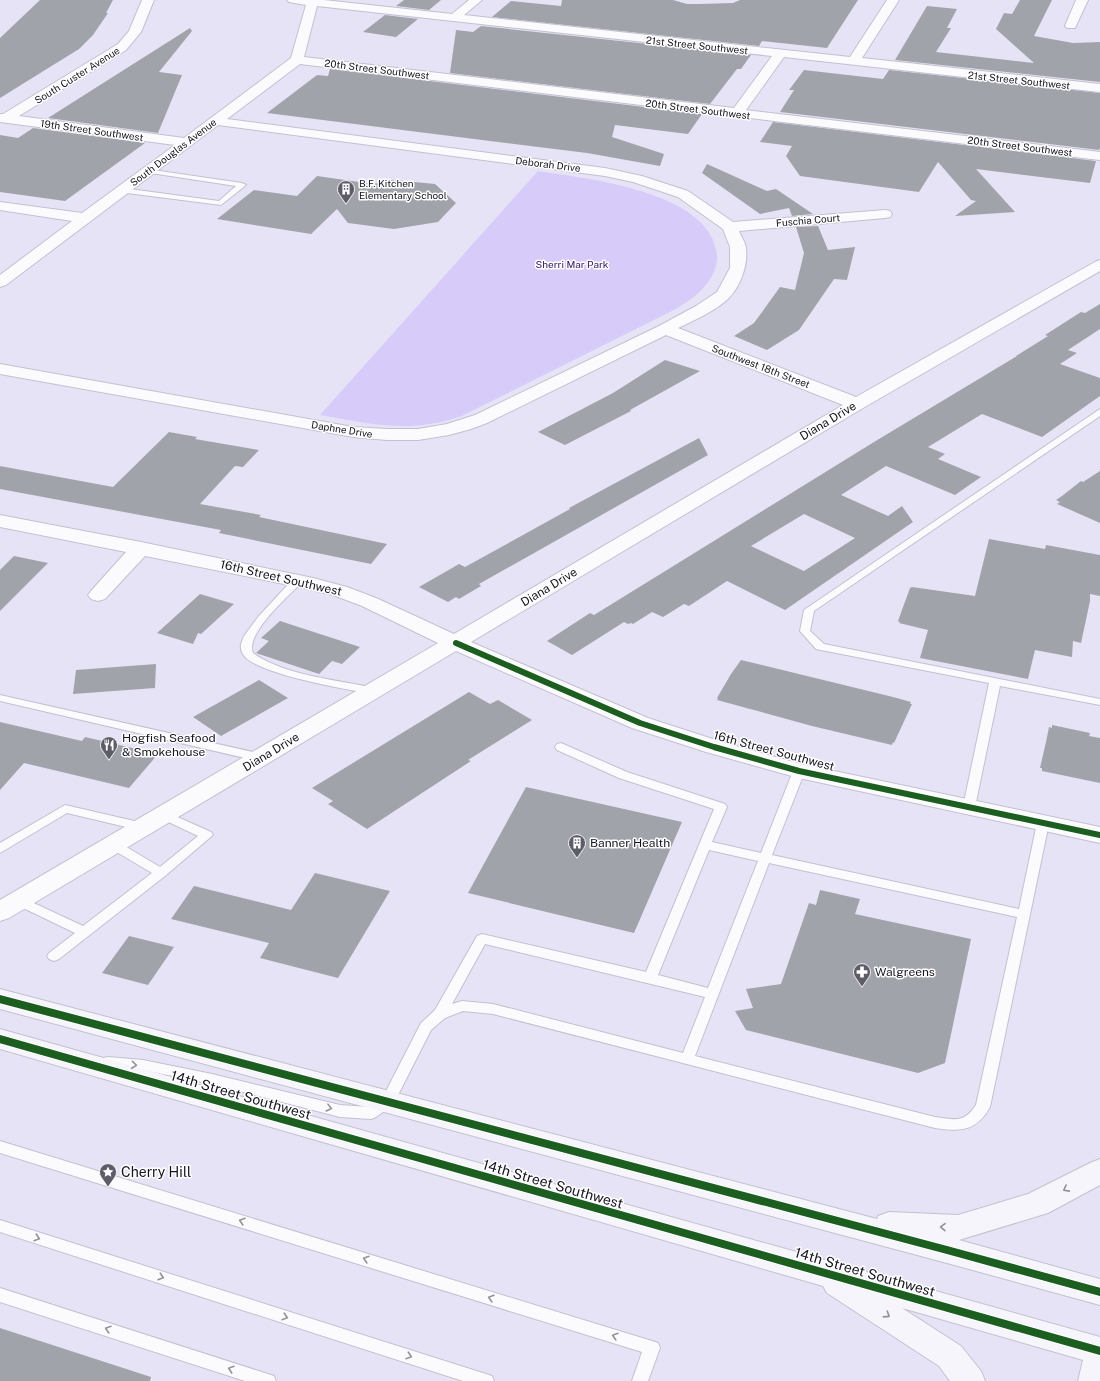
<svg xmlns="http://www.w3.org/2000/svg" width="1100" height="1381" font-family="'Public Sans',sans-serif">
<rect width="100%" height="100%" fill="#e7e3f6"/>
<path fill="#d7ccf9" d="M538 171C585 178 692 190 713 240 715 247 718 254 717 261 713 285 692 300 672 311L462 416C410 434 371 424 320 415Z"/>
<g fill="#a0a4aa" fill-rule="evenodd">
<polygon points="40,0 113,0 106,13 108,13 93,35 79,49 0,98 0,38"/>
<polygon points="404,0 441,0 429,10 396,6"/>
<polygon points="562,0 673,0 687,4 699,4 733,3 740,0 858,0 827,48 762,41 759,46 492,17 511,1 561,6"/>
<polygon points="1020,0 1052,0 1034,36 1073,43 1100,42 1100,82 895,60 927,6 957,9 947,28 951,28 936,52 1034,63 996,29 1004,13 1012,14"/>
<polygon points="385,15 418,19 396,37 363,32"/>
<polygon points="481,26 751,55 741,69 737,69 710,104 450,73 456,30 473,32"/>
<polygon points="190,28 192,31 159,72 182,75 158,133 48,118"/>
<polygon points="330,69 702,114 688,134 615,125 612,137 664,154 660,166 587,153 267,113 317,75 328,76"/>
<polygon points="804,70 883,79 889,70 1100,93 1100,148 1099,150 780,112 794,90 789,90"/>
<polygon points="773,122 1096,161 1090,183 976,169 1015,212 955,216 976,201 971,200 938,162 919,192 800,176 786,156 792,146 760,142"/>
<polygon points="33,128 145,143 65,201 0,192 0,135 18,138"/>
<polygon points="707,164 767,191 776,189 813,214 792,216 789,208 760,214 702,173"/>
<polygon points="317,176 373,184 393,180 435,184 456,203 438,222 394,229 348,223 337,209 311,234 217,219 254,190 297,196"/>
<polygon points="818,226 828,250 855,247 847,280 834,279 799,330 767,350 734,336 754,323 780,287 795,290 804,253 796,227"/>
<path d="M1100 304V329L1068 350 1077 353 1060 364 1100 378V396L1042 437 982 414 928 447 945 454 938 459 981 477 955 495 886 466 841 495 888 516 902 506 913 522 785 610 727 581 689 606 684 604 663 617 652 612 633 624 631 623 628 624 624 622 572 655 547 641 590 613 594 615 874 442 1017 356H1016L1048 336 1045 335 1081 312 1085 313ZM804 514 855 538 804 571 751 546Z"/>
<polygon points="665,360 700,371 630,410 631,411 565,445 538,432 613,393"/>
<polygon points="169,432 197,437 195,439 259,450 243,467 235,466 200,504 261,515 259,517 387,544 371,564 219,533 221,530 0,489 0,466 113,487"/>
<polygon points="699,438 708,455 479,584 481,586 459,599 456,597 448,602 419,587 459,564 465,567 570,509 569,508"/>
<polygon points="1100,471 1100,523 1057,504 1060,502 1056,500 1062,496 1081,481 1083,482"/>
<polygon points="989,539 1045,549 1046,545 1100,555 1100,596 1090,594 1090,601 1081,643 1073,641 1072,657 1035,650 1028,679 920,658 928,630 899,623 900,622 898,621 910,588 912,587 975,596"/>
<polygon points="14,556 48,563 0,611 0,570"/>
<polygon points="200,594 234,604 201,634 198,633 193,644 157,633"/>
<polygon points="280,621 360,647 342,664 332,661 319,674 256,653 269,641 261,638"/>
<polygon points="741,660 893,697 911,702 910,704 912,704 894,743 893,742 892,745 812,726 717,700 718,698 717,698 731,674"/>
<polygon points="156,664 155,688 73,694 76,670"/>
<polygon points="259,680 288,698 221,736 193,717"/>
<polygon points="469,692 490,704 498,700 532,720 468,760 471,761 367,829 328,804 333,801 312,788"/>
<polygon points="0,722 82,741 85,737 158,754 129,788 24,763 0,790"/>
<polygon points="1052,725 1090,733 1089,736 1100,738 1100,783 1042,771 1042,768 1040,768 1046,742 1049,727 1052,728"/>
<polygon points="526,787 682,822 634,933 468,893"/>
<polygon points="315,873 390,891 338,978 260,958 269,943 171,919 194,886 291,910"/>
<polygon points="820,890 860,899 855,914 971,939 945,1063 918,1073 746,1030 735,1011 753,1008 746,989 781,984 809,903 816,905"/>
<polygon points="129,936 174,947 148,985 102,973"/>
<polygon points="0,1328 151,1377 150,1381 0,1381"/>
</g>
<g fill="none" stroke-linecap="round" stroke-linejoin="round">
<g stroke="#c3c0cf" stroke-width="2">
<g id="lane">
<polygon points="146,169 242,183 246,185 221,205 119,192 118,190 122,188 219,201 236,186 144,172 143,171"/>
<polygon points="1100,409 1100,416 814,611 810,631 824,644 1100,699 1100,705 1000,686 975,807 973,810 965,810 963,807 989,683 816,649 800,631 804,610"/>
<path d="M298 577 303 580 302 582C289 596 245 633 253 653 287 677 338 679 378 689L380 691 378 693 374 694C344 689 267 676 246 658 242 654 240 649 241 644L244 636 258 617 294 578Z"/>
<polygon points="0,695 262,754 266,755 268,758 266,761 262,762 0,701"/>
<path d="M561 743 627 772 725 804 727 807 712 842 761 853 793 771 795 768H803L805 771 772 855 1019 909 1037 823 1039 820H1047L1049 823 990 1107C977 1131 960 1132 935 1128L493 1014 463 1011 445 1018 431 1030 393 1105 376 1117 371 1119 340 1117 212 1084 143 1070 103 1066 101 1062 103 1058 108 1057 143 1060 212 1074 340 1105 369 1107 383 1097 421 1023 435 1010 477 936 482 934 646 972 714 809 619 778 557 750 555 747 557 744ZM709 850 758 861 708 988 658 975ZM769 863 1017 917 976 1105C964 1123 956 1120 935 1117L695 1056ZM485 944 705 997 683 1053 493 1004 462 1001 452 1004Z"/>
<polygon points="65,805 143,823 147,824 149,827 147,830 143,831 67,813 0,853 0,843"/>
<polygon points="164,811 211,832 213,835 165,876 59,959 54,961 49,959 47,956 49,953 75,933 15,904 13,901 15,898 19,897 23,898 83,926 152,873 110,848 108,845 110,842 118,842 160,867 198,836 160,818 158,815 160,812"/>
<polygon points="0,1141 652,1341 658,1343 660,1348 648,1381 632,1381 642,1352 0,1153"/>
<polygon points="0,1220 486,1374 492,1376 494,1381 463,1381 0,1232"/>
<polygon points="0,1288 268,1374 274,1376 276,1381 245,1381 0,1302"/>
</g>
</g>
<g stroke="#c3c0cf" stroke-width="2">
<g id="street">
<path d="M142 0H154L141 32 126 50 19 116 184 138 291 58 306 5 289 2 287 0H324L452 14 469 0H482L464 15 850 57 887 0H899L862 58 1100 84V92L784 57 746 110 1100 152V160L300 64 227 119 605 168 642 176 688 191 733 222 885 210 890 211 892 214 890 217 885 218 739 231C741 236 745 242 746 248 748 265 741 286 728 299 715 311 695 320 678 328L856 397 1095 262 1100 260V271L863 408 471 642 648 718 722 742 801 764 1100 827V843L799 778 706 752 632 728 456 651 9 918 0 921V900L438 643 362 606 333 595 304 588 145 556 105 599 98 601 91 599 88 595 91 591 126 552 0 527V515L141 542 313 578 347 587 376 598 454 634 843 405 666 335 487 423 471 429 449 435 418 440H387L353 437 0 374V364L353 427 387 429H418L447 424 475 415 659 326 696 306 717 292 730 268V247L723 229 678 197 633 182 605 176 218 125 6 285 0 287V275L72 221 0 210V202L82 213 175 145 0 122V114H3L118 44 129 31ZM317 6 772 56 734 108 304 57Z"/>
<polygon points="1076,0 1088,0 1075,28 1067,28 1065,26"/>
</g>
</g>
<g stroke="#c3c0cf" stroke-width="2">
<g id="secondary">
<polygon points="0,989 877,1219 878,1216 889,1212 958,1215 1028,1194 1090,1163 1100,1159 1100,1185 1048,1213 959,1240 1100,1279 1100,1305 947,1263 0,1009"/>
<polygon points="0,1029 1100,1337 1100,1381 1078,1381 1083,1360 902,1308 961,1346 981,1371 985,1381 950,1381 939,1366 827,1293 823,1286 0,1049"/>
</g>
</g>
<use href="#lane" fill="#fbfbfe" fill-rule="evenodd"/>
<use href="#street" fill="#fbfbfe" fill-rule="evenodd"/>
<use href="#secondary" fill="#f6f5fb" fill-rule="evenodd"/>
<g stroke="#fff" stroke-width="8">
<polyline id="cycleway-far1" points="456,643 640,723 714,747 799,771 1100,835"/>
</g>
<g stroke="#fff" stroke-width="10">
<g id="cycleway">
<polyline points="0,999 947,1250 1100,1292"/>
<polyline points="0,1039 1100,1351"/>
</g>
</g>
<use href="#cycleway-far1" stroke="#1b5e20" stroke-width="6"/>
<use href="#cycleway" stroke="#1b5e20" stroke-width="8"/>
</g>
<defs><path id="oneway-chevron" d="M-2-3.5L2.5 0L-2 3.5" fill="none" stroke-width="1.6" stroke-linecap="round" stroke-linejoin="round"/></defs>
<g stroke="#94939a">
<use href="#oneway-chevron" transform="translate(134 1065) rotate(6)"/>
<use href="#oneway-chevron" transform="translate(329 1108) rotate(14)"/>
<use href="#oneway-chevron" transform="translate(242 1221) rotate(-163)"/>
<use href="#oneway-chevron" transform="translate(37 1238) rotate(18)"/>
<use href="#oneway-chevron" transform="translate(366 1259) rotate(-163)"/>
<use href="#oneway-chevron" transform="translate(161 1277) rotate(18)"/>
<use href="#oneway-chevron" transform="translate(491 1298) rotate(-163)"/>
<use href="#oneway-chevron" transform="translate(285 1317) rotate(18)"/>
<use href="#oneway-chevron" transform="translate(108 1329) rotate(-162)"/>
<use href="#oneway-chevron" transform="translate(615 1336) rotate(-163)"/>
<use href="#oneway-chevron" transform="translate(409 1356) rotate(18)"/>
<use href="#oneway-chevron" transform="translate(231 1369) rotate(-162)"/>
</g>
<g stroke="#918f98">
<use href="#oneway-chevron" transform="translate(1066 1189) rotate(152)"/>
<use href="#oneway-chevron" transform="translate(943 1227) rotate(-178)"/>
<use href="#oneway-chevron" transform="translate(887 1315) rotate(33)"/>
</g>
<defs>
<g id="building-pin" transform="scale(0.9)"><path d="M0 17L-7.5 6A9.5 9.5 0 1 1 7.5 6Z" fill="#5f5c6a" stroke="#fff"/><path d="M-4-6H4V6H1V3H-1V6H-4ZM-2.5-4.3h1.7v1.8h-1.7ZM.8-4.3h1.7v1.8H.8ZM-2.5-1h1.7V.8h-1.7ZM.8-1h1.7V.8H.8Z" fill="#fff"/></g>
<g id="restaurant-pin" transform="scale(0.9)"><path d="M0 17L-7.5 6A9.5 9.5 0 1 1 7.5 6Z" fill="#5f5c6a" stroke="#fff"/><path d="M-5-6h1v4h1v-4h1v4h1v-4h1v5L-1.5 .5V6h-2V.5L-5-1ZM5-6V6H3V1.5H1.5Q1.5-4 5-6Z" fill="#fff"/></g>
<g id="pharmacy-pin" transform="scale(0.9)"><path d="M0 17L-7.5 6A9.5 9.5 0 1 1 7.5 6Z" fill="#5f5c6a" stroke="#fff"/><path d="M-2-6h4v4h4v4h-4v4h-4v-4h-4v-4h4Z" fill="#fff"/></g>
<g id="sight-pin" transform="scale(0.9)"><path d="M0 17L-7.5 6A9.5 9.5 0 1 1 7.5 6Z" fill="#5f5c6a" stroke="#fff"/><path d="M0-6L1.8-2.2L6-1.7L2.9 1.2L3.7 5.4L0 3.3L-3.7 5.4L-2.9 1.2L-6-1.7L-1.8-2.2Z" fill="#fff"/></g>
</defs>
<g fill-rule="evenodd">
<use href="#building-pin" x="346" y="189"/>
<use href="#restaurant-pin" x="109" y="745"/>
<use href="#building-pin" x="577" y="843"/>
<use href="#pharmacy-pin" x="862" y="972"/>
<use href="#sight-pin" x="108" y="1172"/>
</g>
<g text-anchor="middle" dominant-baseline="central" stroke-width="3" stroke-linejoin="round" paint-order="stroke">
<g font-size="10" fill="#16131f" stroke="#fff">
<text transform="translate(697 45) rotate(6)">21st Street Southwest</text>
<text transform="translate(377 69) rotate(7)">20th Street Southwest</text>
<text transform="translate(77 75) rotate(-32)">South Custer Avenue</text>
<text transform="translate(1019 80) rotate(6)">21st Street Southwest</text>
<text transform="translate(698 109) rotate(7)">20th Street Southwest</text>
<text transform="translate(92 130) rotate(8)">19th Street Southwest</text>
<text transform="translate(1020 146) rotate(7)">20th Street Southwest</text>
<text transform="translate(173 152) rotate(-37)">South Douglas Avenue</text>
<text transform="translate(548 164) rotate(7)">Deborah Drive</text>
<text transform="translate(808 220) rotate(-5)">Fuschia Court</text>
<text transform="translate(761 366) rotate(21)">Southwest 18th Street</text>
<text transform="translate(342 429) rotate(9)">Daphne Drive</text>
</g>
<g font-size="10" fill="#16131f" stroke="#fff" text-anchor="start">
<text x="359" y="183">B.F. Kitchen<tspan x="359" dy="12">Elementary School</tspan></text>
</g>
<g font-size="10" fill="#331162" stroke="#fff">
<text x="572" y="264">Sherri Mar Park</text>
</g>
<g font-size="12" fill="#16131f" stroke="#fff">
<text transform="translate(828 421) rotate(-31)">Diana Drive</text>
<text transform="translate(281 578) rotate(13)">16th Street Southwest</text>
<text transform="translate(549 587) rotate(-31)">Diana Drive</text>
<text transform="translate(774 751) rotate(15)">16th Street Southwest</text>
<text transform="translate(271 752) rotate(-31)">Diana Drive</text>
</g>
<g font-size="12" fill="#16131f" stroke="#fff" text-anchor="start">
<text x="122" y="738">Hogfish Seafood<tspan x="122" dy="14">&amp; Smokehouse</tspan></text>
<text x="590" y="843">Banner Health</text>
<text x="875" y="972">Walgreens</text>
</g>
<g font-size="14" fill="#16131f" stroke="#fff">
<text transform="translate(241 1095) rotate(16)">14th Street Southwest</text>
<text transform="translate(553 1184) rotate(16)">14th Street Southwest</text>
<text transform="translate(865 1272) rotate(16)">14th Street Southwest</text>
</g>
<g font-size="14" fill="#16131f" stroke="#fff" text-anchor="start">
<text x="121" y="1172">Cherry Hill</text>
</g>
</g>
</svg>
